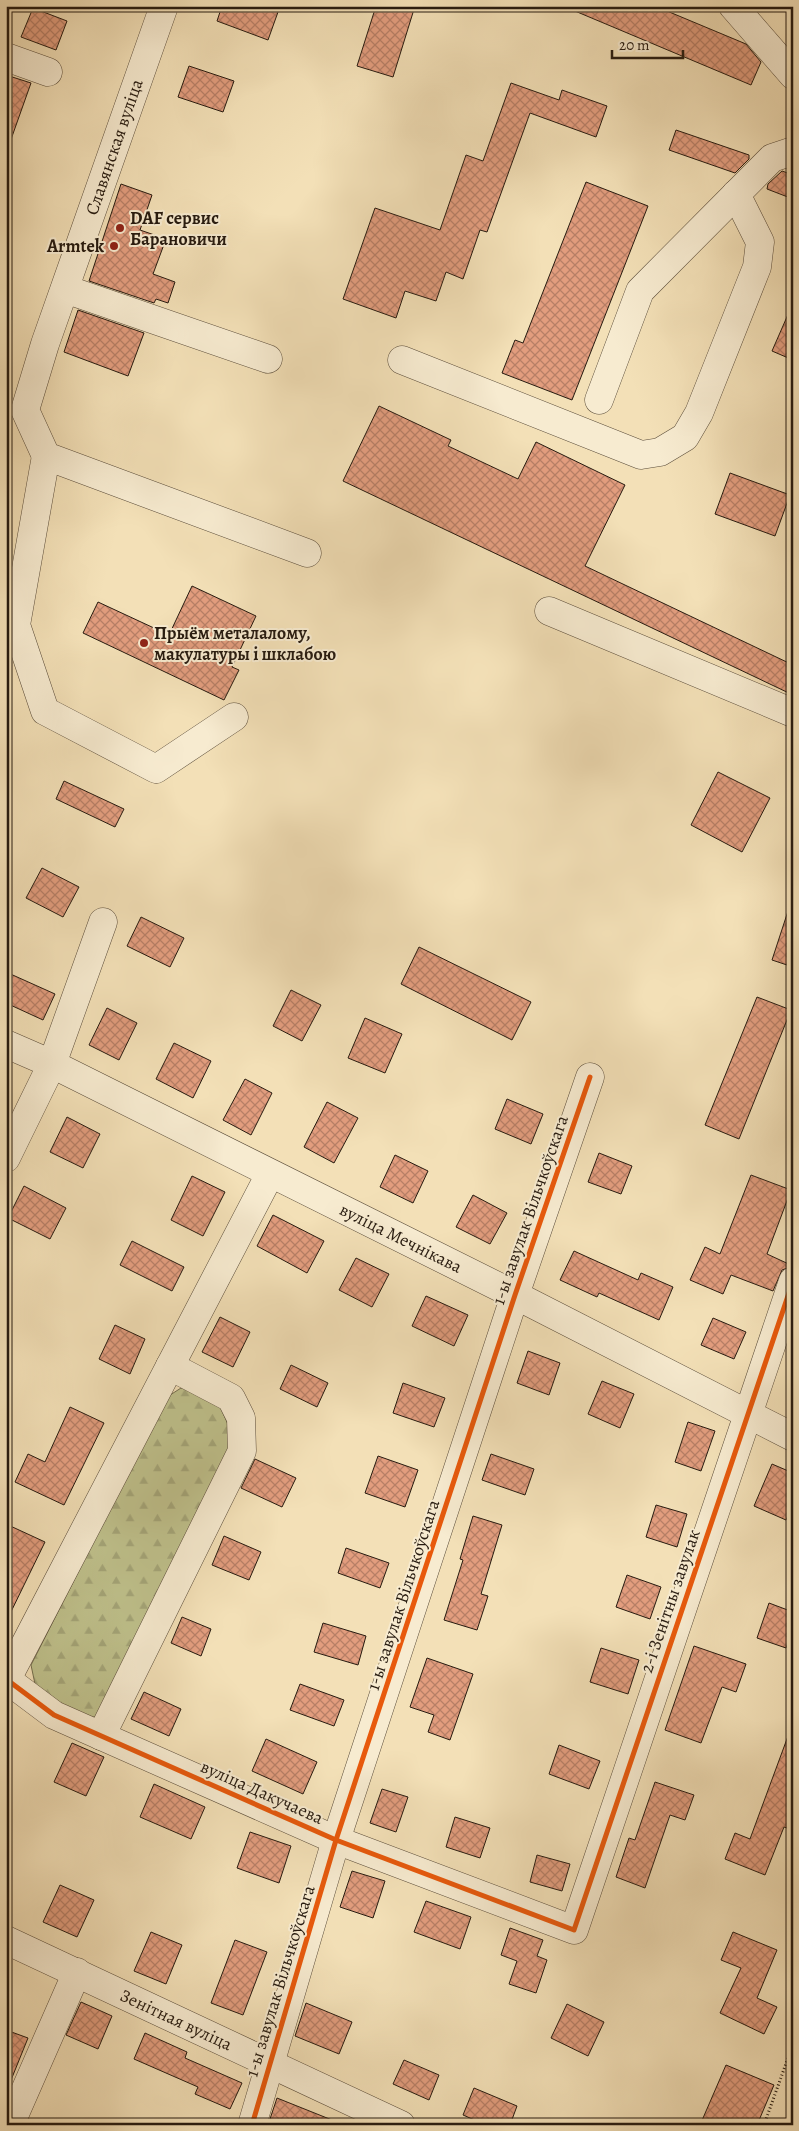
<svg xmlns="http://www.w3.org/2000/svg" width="799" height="2131" font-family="Alegreya,serif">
<defs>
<pattern id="forest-firs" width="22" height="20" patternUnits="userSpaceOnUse" patternTransform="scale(1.25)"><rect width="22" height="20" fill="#bfc18c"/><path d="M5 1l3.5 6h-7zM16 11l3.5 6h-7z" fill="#a4a578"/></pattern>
<pattern id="building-cross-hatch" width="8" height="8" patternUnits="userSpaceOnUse" patternTransform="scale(1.25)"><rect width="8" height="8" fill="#e29d7e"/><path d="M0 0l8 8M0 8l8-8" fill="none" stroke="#b77f66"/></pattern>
</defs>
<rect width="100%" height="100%" fill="#f3e0b7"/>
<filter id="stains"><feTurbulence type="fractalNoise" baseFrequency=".004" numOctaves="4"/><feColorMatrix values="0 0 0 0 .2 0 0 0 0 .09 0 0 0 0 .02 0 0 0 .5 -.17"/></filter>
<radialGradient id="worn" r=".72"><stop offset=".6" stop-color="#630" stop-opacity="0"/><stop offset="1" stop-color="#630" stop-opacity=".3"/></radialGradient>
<path fill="url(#forest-firs)" stroke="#736e4e" d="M181 1388 200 1393 220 1406 233 1436 227 1459 98 1717C73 1719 54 1698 35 1684L31 1665 167 1397Z"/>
<g fill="url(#building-cross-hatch)" stroke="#271b10">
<polygon points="222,6 263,6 278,12 268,40 217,21"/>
<polygon points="376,6 415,6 393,77 357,66"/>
<polygon points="563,6 655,6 746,44 761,62 751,85"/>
<polygon points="33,8 67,21 56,50 21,37"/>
<polygon points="189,66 234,81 223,112 178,97"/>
<polygon points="6,75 31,83 9,145 6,144"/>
<polygon points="511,83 559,100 562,90 607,106 596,137 530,113 487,232 480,230 463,279 446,272 436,301 405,291 396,318 343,299 375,208 440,230 466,155 483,161"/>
<polygon points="676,130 749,155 749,159 735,173 669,150"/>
<polygon points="782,171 793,175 793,199 767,189 768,184"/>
<polygon points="586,182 648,206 572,400 502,373 515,340 523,343"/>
<polygon points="121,184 152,195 140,230 166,239 153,274 175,282 168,303 156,299 154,303 89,281"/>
<polygon points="793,303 793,360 772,351"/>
<polygon points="78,310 144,333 128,376 64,352"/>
<polygon points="379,406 451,440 448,446 518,479 536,442 625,485 585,566 793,665 793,695 343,481"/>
<polygon points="730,473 790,495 775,536 715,514"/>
<polygon points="192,586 256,616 232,667 239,670 224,700 83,633 98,602 169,635"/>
<polygon points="718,772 770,798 742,852 691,825"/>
<polygon points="64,781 124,809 115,827 56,799"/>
<polygon points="42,868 79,887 63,917 26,898"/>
<polygon points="789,908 793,909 793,967 772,960"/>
<polygon points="141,917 184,938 170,967 127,946"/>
<polygon points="419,947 531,1002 512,1040 401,984"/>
<polygon points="6,972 55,994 43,1020 6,1003"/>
<polygon points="291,990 321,1005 302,1041 273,1026"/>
<polygon points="757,997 791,1010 739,1139 705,1125"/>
<polygon points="107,1008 137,1023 119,1060 89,1045"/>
<polygon points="365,1018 402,1034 385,1073 348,1058"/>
<polygon points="174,1043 211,1061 193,1098 156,1079"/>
<polygon points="245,1079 272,1093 251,1135 223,1120"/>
<polygon points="507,1099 543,1114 531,1144 495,1129"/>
<polygon points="327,1102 358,1118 334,1163 304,1147"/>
<polygon points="67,1117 100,1134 83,1168 50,1152"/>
<polygon points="599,1153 632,1166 621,1194 588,1182"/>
<polygon points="395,1155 428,1171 413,1203 380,1187"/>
<polygon points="751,1175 791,1190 767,1254 793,1266 782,1270 773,1291 731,1275 723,1294 690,1280 705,1247 720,1254"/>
<polygon points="192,1176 225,1192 203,1236 171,1220"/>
<polygon points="24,1186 66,1208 50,1239 8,1218"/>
<polygon points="473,1195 507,1213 490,1244 456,1227"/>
<polygon points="273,1215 324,1241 307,1273 257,1246"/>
<polygon points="132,1241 184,1267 172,1291 120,1265"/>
<polygon points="574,1251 638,1280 641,1273 673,1287 659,1320 599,1293 597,1297 560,1280"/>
<polygon points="356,1258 389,1274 372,1307 339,1290"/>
<polygon points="426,1296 468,1315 454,1346 412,1326"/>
<polygon points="220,1317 250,1332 233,1367 202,1352"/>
<polygon points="713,1318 746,1332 734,1359 701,1345"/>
<polygon points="115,1325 145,1339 130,1374 99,1359"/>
<polygon points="528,1351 560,1363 549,1395 517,1383"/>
<polygon points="291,1365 328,1383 317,1407 280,1389"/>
<polygon points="602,1381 634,1394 620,1428 588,1414"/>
<polygon points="403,1383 445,1398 434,1427 393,1413"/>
<polygon points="70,1407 104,1423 64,1505 15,1482 28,1454 45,1462"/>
<polygon points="688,1422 715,1431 701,1471 675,1462"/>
<polygon points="491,1454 534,1469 525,1495 482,1480"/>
<polygon points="378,1456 418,1470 405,1507 365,1493"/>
<polygon points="255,1459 296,1478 282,1507 241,1488"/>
<polygon points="772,1464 793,1473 793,1504 786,1520 754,1506"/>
<polygon points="656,1505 687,1514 677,1547 646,1537"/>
<polygon points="473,1516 502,1525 481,1594 488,1596 477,1630 444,1620 463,1560 460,1559"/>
<polygon points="6,1524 45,1542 6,1622"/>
<polygon points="224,1536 261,1552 249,1580 212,1565"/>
<polygon points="346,1548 389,1563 380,1588 338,1573"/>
<polygon points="627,1575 661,1587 650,1619 616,1607"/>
<polygon points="769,1603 793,1612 793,1629 786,1648 757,1638"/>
<polygon points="182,1617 211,1629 201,1656 171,1643"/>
<polygon points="323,1623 366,1636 358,1665 314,1652"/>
<polygon points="694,1646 746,1664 736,1692 722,1687 701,1743 665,1730"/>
<polygon points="601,1648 639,1660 628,1694 590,1682"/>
<polygon points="427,1658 473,1674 450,1740 428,1732 434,1715 410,1707"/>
<polygon points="300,1684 344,1700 334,1726 290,1710"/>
<polygon points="144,1692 181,1709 169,1736 131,1719"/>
<polygon points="791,1728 793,1728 793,1830 784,1827 765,1875 725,1859 735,1833 750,1839"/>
<polygon points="266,1739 317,1762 303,1794 252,1771"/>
<polygon points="72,1743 104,1757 86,1796 54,1782"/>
<polygon points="559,1745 600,1761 589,1789 549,1774"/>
<polygon points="655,1782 694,1795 685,1820 670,1815 645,1888 616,1877 629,1838 635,1840"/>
<polygon points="154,1784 205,1807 191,1839 140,1817"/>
<polygon points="382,1789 408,1797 396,1832 370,1823"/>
<polygon points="455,1817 490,1828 480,1858 446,1847"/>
<polygon points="250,1832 291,1846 279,1883 237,1868"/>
<polygon points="537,1855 570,1864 562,1891 530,1882"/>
<polygon points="352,1871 385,1881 373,1918 340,1907"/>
<polygon points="60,1885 94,1900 77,1937 43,1922"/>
<polygon points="426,1901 471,1917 460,1949 414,1932"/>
<polygon points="510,1928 543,1940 537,1956 547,1960 536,1993 509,1984 517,1961 501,1955"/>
<polygon points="151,1932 182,1945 166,1984 134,1971"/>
<polygon points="733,1932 777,1950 757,1998 777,2007 764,2034 720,2013 741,1968 721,1960"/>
<polygon points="235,1940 267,1952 243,2015 211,2003"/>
<polygon points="81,2002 112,2016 98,2049 66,2035"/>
<polygon points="306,2003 352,2022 339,2054 295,2036"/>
<polygon points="567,2004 604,2022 588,2056 551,2038"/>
<polygon points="6,2030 28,2038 7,2090 6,2090"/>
<polygon points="145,2033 187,2052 185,2058 242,2083 230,2109 195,2094 198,2087 134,2059"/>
<polygon points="404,2060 439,2075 429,2100 393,2084"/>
<polygon points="726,2065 774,2085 757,2125 700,2125"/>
<polygon points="474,2088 517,2106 510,2125 486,2125 463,2115"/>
<polygon points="277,2098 342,2124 342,2125 268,2125"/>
</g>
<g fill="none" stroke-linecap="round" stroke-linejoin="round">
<g stroke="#5a4c3a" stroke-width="29">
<g id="minor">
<polyline points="164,6 45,344 25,410 46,456 307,553"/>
<polyline points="733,6 793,75"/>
<polyline points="6,57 48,72"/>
<polyline points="65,289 268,359"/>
<polyline points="402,360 641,455 660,452 685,437 699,413 757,267 760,242 736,194"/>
<polyline points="599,400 640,291 772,158 793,151"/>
<polyline points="46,456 16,625 45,711 156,769 234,717"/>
<polyline points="549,611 793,713"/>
<path id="s1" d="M6 1044 52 1064 515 1295 793 1437"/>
<polyline points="6,1158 52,1064 103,922"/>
<polyline points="6,1679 54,1715 336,1840 574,1930 793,1281"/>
<polyline points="7,1679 270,1174"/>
<polyline points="101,1736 242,1451 241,1418 231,1398 170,1366"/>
<path id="s2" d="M6 1940 401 2125"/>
<polyline points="10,2125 77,1972"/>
<polyline points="252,2125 336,1840 515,1295 590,1077"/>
</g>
</g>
<polyline stroke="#271b10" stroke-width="3" stroke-dasharray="1 2.5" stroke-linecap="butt" points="764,2125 793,2044"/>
<use href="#minor" stroke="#f7ebd0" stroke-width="28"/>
<g stroke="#f7ebd0" stroke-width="8">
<g id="cycleway">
<polyline points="6,1679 54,1715 336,1840 574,1930 793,1281"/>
<polyline points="252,2125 336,1840 515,1295 590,1077"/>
</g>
</g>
<use href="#cycleway" stroke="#e8590c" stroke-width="5"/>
</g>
<g fill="#8f2418" stroke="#f7ebd0" stroke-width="2">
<circle cx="120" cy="228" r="5"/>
<circle cx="114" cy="246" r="5"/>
<circle cx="144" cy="643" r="5"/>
</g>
<g text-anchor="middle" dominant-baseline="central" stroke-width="4" stroke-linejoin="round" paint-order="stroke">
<g font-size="18" fill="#271b10" stroke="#f7ebd0">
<text transform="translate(114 147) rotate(-71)">Славянская вуліца</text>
<text transform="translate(530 1210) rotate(-71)">1-ы завулак Вільчкоўскага</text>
<text stroke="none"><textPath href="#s1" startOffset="440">вуліца Мечнікава</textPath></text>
<text transform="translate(403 1595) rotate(-72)">1-ы завулак Вільчкоўскага</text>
<text transform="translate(670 1601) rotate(-71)">2-і Зенітны завулак</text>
<text transform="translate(262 1792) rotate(24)">вуліца Дакучаева</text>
<text transform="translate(280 1981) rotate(-73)">1-ы завулак Вільчкоўскага</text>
<text stroke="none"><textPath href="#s2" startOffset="188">Зенітная вуліца</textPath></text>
</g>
<g font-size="18" font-weight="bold" fill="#271b10" stroke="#f7ebd0" text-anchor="start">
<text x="130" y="218">DAF сервис<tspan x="130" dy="21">Барановичи</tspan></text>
<text x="104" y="246" text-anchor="end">Armtek</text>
<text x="154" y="633">Прыём металалому,<tspan x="154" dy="21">макулатуры і шклабою</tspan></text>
</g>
</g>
<rect width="799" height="2131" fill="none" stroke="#f3e0b7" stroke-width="25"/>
<rect x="8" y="8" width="784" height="2116" fill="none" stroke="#271b10" stroke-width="2.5"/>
<rect x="12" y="12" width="774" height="2106" fill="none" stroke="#271b10"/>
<path d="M612 50v8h71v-8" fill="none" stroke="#271b10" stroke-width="2.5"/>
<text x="619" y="50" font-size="15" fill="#271b10" stroke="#f7ebd0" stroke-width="4" paint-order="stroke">20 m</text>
<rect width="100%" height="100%" filter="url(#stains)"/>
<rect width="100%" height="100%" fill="url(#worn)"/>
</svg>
